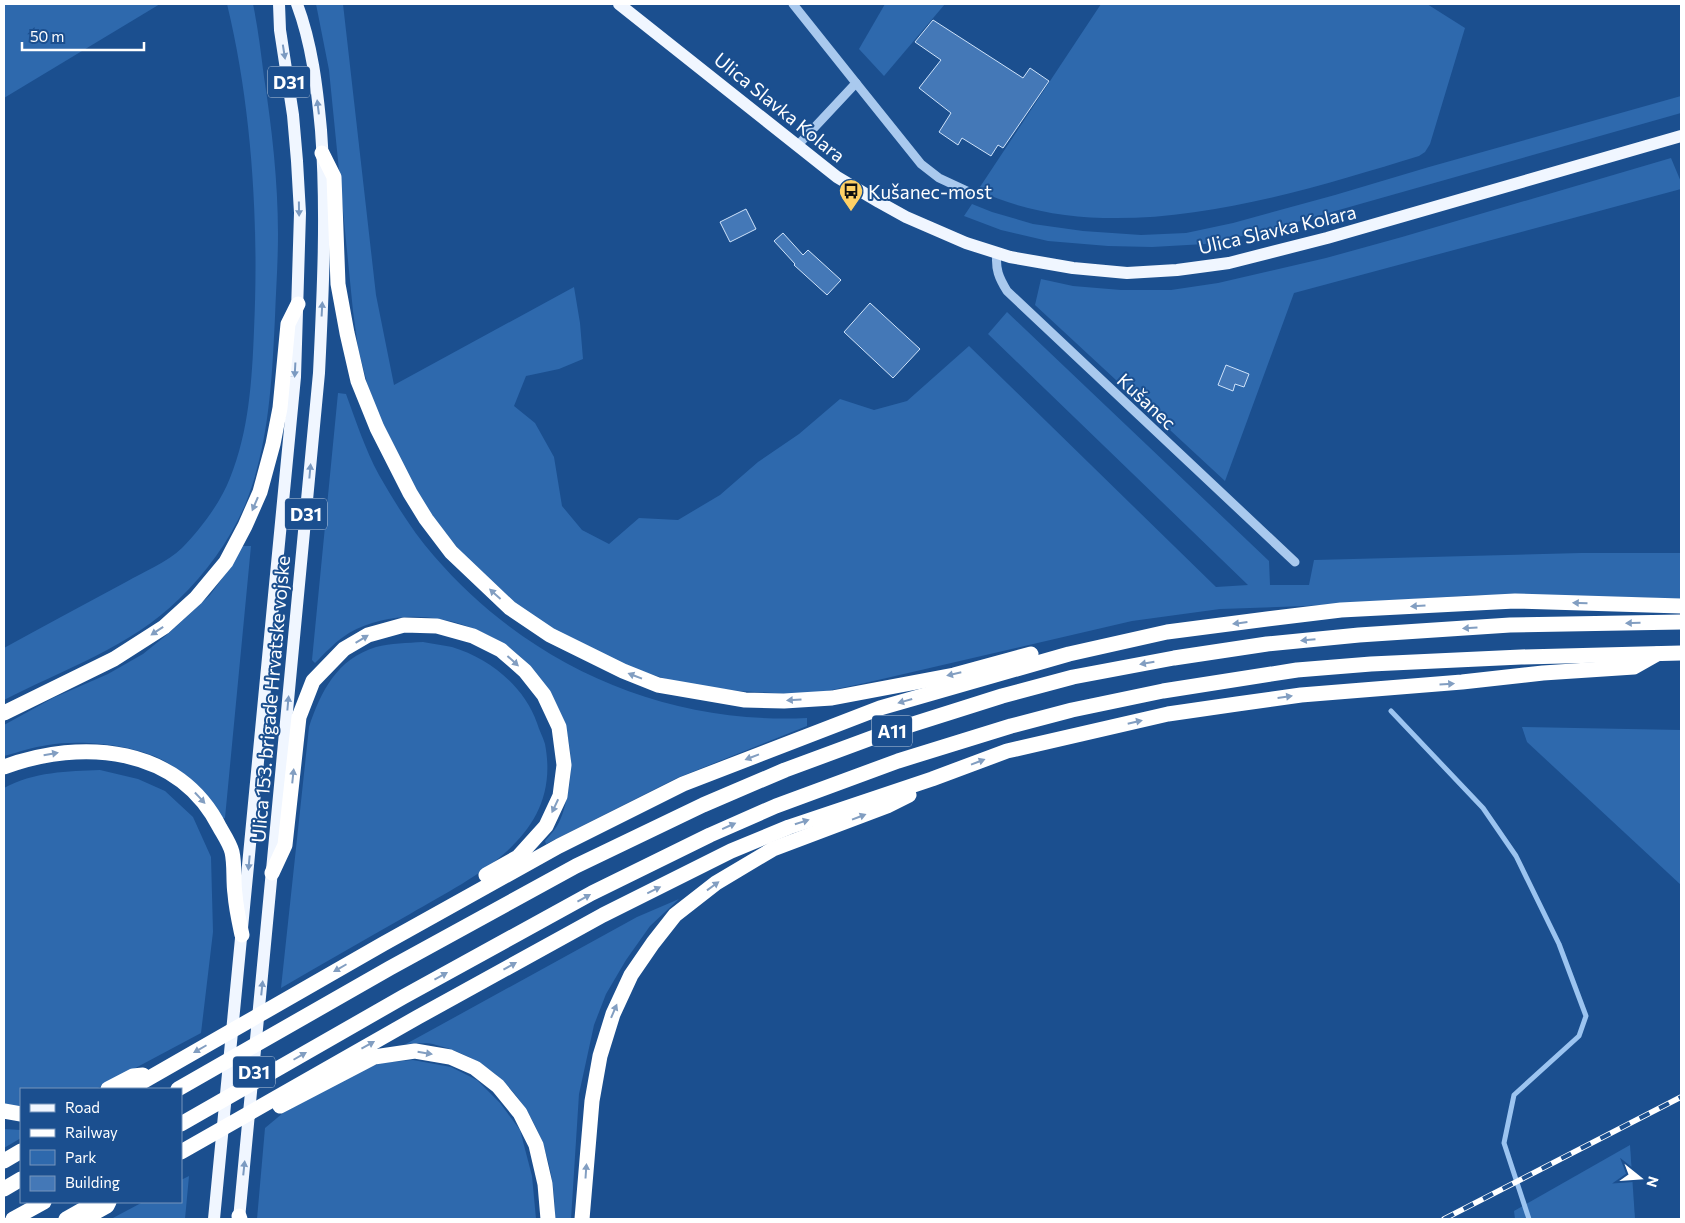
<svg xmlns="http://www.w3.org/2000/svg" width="1685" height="1223" font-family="Commissioner,sans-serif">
<rect width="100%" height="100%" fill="#1b4f8f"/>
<g fill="#2e69ad">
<polygon points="4,4 160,4 4,98"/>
<path d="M227 4H253C258 28 261 53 264 77 272 129 278 182 278 234 278 262 276 290 275 317 272 380 269 446 245 505 230 540 207 572 179 599 132 646 62 670 4 700V648C44 626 85 604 126 582 143 572 168 562 182 548 200 530 221 502 230 478 249 431 252 380 254 330 259 224 252 107 227 4Z"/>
<polygon points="316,4 343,4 376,295 394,385 574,287 580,323 583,359 559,369 526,376 514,406 535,423 554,457 562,506 582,530 609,544 639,518 678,520 720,495 758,462 799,434 840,399 874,410 907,401 969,346 1216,587 1248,585 988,334 1007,312 1269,561 1270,585 1309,585 1314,560 1581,553 1681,553 1681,599 1629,597 1477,595 1305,606 1220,609 1132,621 865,683 808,695 739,691 679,683 619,664 578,645 515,604 480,574 430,516 392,452 367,383 358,348 353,311 329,70"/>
<polygon points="885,4 945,4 884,76 859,49"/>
<path d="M1101 4H1427L1465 28 1430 144 1425 152 1419 156C1288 196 1109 253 978 190Z"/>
<polygon points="1681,96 1681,113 1261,232 1205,244 1152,247 1108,246 1048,241 1001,230 964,216 972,204 992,212 1033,224 1083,231 1141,235 1186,233 1233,223 1335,195 1429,167"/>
<polygon points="1671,158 1681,182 1681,189 1294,293 1225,481 1035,305 1041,279 1073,286 1121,290 1171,290 1218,283 1326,258 1402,237"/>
<path d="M338 393 346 394C356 421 365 449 379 475 395 503 413 532 434 556 528 665 664 725 807 718V726L677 778 546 844 545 841C549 836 554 831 557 826 562 818 565 806 567 797 577 754 567 715 540 680 533 671 526 661 517 654 472 617 402 603 349 633 336 641 326 652 315 663L312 660Z"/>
<path d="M242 546H251L225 818H221C205 799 190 777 168 763 139 745 82 739 48 745 33 747 19 752 4 756V725L53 698 108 674 143 654 169 633 210 595 235 561Z"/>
<path d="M423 642C432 644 443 645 452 647 489 658 524 686 537 723 539 730 543 737 545 744 563 837 475 876 410 914 367 938 324 963 281 988L309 727C321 691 337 659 376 647 391 643 407 643 423 642Z"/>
<polygon points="1522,727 1681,730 1681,885 1527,742"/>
<path d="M100 770 138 779 165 791 193 817 211 857 213 932 201 1033 96 1089H21V1107L4 1106V788C33 772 68 771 100 770Z"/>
<path d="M679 899 650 926 626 960 606 994 594 1025 579 1094 571 1219H555C556 1141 517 1064 436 1045 427 1042 415 1044 406 1044L637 917Z"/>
<polygon points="413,1060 451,1067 477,1080 500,1103 520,1130 532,1176 536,1219 257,1219 265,1128 283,1113 340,1081 380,1063"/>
<polygon points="4,1129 21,1130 21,1138 4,1148"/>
<polygon points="1630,1145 1635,1219 1515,1219 1514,1211"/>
<polygon points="189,1176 185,1219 111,1219 143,1202 181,1202 181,1180"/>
</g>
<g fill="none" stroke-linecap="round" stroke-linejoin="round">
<polyline stroke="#9cc4f0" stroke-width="5" points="1391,711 1483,808 1516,856 1559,944 1586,1016 1579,1036 1514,1095 1504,1143 1529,1219"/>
</g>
<g fill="#4478b7" stroke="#cfe3fa">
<polygon points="933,20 1023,78 1030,68 1049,81 1003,148 998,145 991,156 962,138 958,145 939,132 951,113 919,88 941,60 915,42"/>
<polygon points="746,209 756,229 730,242 720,222"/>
<polygon points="783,233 803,255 808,250 841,280 827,295 794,265 795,264 774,241"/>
<polygon points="870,303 920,349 893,378 844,332"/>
<polygon points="1226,365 1249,374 1244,387 1235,384 1233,391 1218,385"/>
</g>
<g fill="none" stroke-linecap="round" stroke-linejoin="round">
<g stroke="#a9c9ee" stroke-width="9">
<polyline points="793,4 856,83 798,145"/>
<polyline points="856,83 921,164 939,178 967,191"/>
<path d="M997 253C995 269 999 278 1007 291L1295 562"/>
</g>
<g stroke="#f0f6ff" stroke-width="12">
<polyline points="619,4 837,177 879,202 906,217 966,243 1010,257 1073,268 1127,273 1177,270 1229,263 1327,238 1681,136"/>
<polyline points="214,1219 295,377 300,213 297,161 293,115 280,30 279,4"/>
<path d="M239 1219 319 373C323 292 327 211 321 130 317 87 312 44 297 4"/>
</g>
<g stroke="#fff" stroke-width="15">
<polyline points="322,153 334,177 338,284 347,333 358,381 377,428 410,493 426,519 451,552 510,608 550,635 623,671 658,685 745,700 784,701 832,698 954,675 1031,654"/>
<polyline points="4,713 114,659 164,627 196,598 226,562 245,526 260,492 273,444 280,408 288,324 298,304"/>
<path d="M4 767C82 738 179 746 220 828 224 835 230 844 232 852 235 865 233 880 235 894 236 908 239 921 242 935"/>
<polyline points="272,873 285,845 299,717 313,681 344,649 368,635 404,625 437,626 473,636 501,650 525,671 544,695 559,727 564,765 560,796 546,826 518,857 486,875"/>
<polyline points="108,1089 133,1076 143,1075"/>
<polyline points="130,1089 383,944 559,846 683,784 880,708 1069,654 1167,632 1267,619 1341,610 1515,601 1681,606"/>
<polyline points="178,1089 390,968 576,866 703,805 785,770 885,733 1002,696 1073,677 1174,658 1267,644 1359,635 1510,625 1681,622"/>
<polyline points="280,1106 374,1057 415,1051 450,1057 475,1068 498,1086 520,1113 536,1145 545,1184 548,1219"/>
<polyline points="4,1111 21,1114"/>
<polyline points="181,1124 403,997 592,893 710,835 776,806 898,761 1011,726 1072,710 1163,691 1297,670 1371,664 1521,657 1681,653"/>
<polyline points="181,1152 418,1017 603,915 731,851 789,827 932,779 1007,751 1168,714 1237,704 1301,695 1462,682 1543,673 1634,667 1657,654"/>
<polyline points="4,1161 21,1151"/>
<polyline points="4,1189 21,1179"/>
<polyline points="89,1216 107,1206 109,1202"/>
<polyline points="239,1216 240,1219"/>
<polyline points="13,1219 44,1202"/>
<polyline points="66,1219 96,1202"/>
<polyline points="582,1219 592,1101 600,1056 613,1014 631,975 653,943 675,915 716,883 773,849 887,806 909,795"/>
</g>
<g stroke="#fff" stroke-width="5.5">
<polyline id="rail" points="1444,1219 1681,1097"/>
</g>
<use href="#rail" stroke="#1b4f8f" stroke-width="4" stroke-dasharray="11" stroke-linecap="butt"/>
</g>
<defs><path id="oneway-solid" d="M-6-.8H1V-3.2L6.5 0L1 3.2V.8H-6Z" transform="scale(1.25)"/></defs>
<g fill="#7b9ac1">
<use href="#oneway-solid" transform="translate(284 52) rotate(81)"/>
<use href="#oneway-solid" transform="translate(318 107) rotate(-97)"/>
<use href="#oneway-solid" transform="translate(299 209) rotate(89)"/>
<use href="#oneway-solid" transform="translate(322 309) rotate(-87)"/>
<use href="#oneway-solid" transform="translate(295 370) rotate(93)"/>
<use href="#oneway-solid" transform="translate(310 471) rotate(-85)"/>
<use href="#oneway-solid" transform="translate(288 703) rotate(-85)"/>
<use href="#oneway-solid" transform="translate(249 863) rotate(95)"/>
<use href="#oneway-solid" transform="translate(262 988) rotate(-84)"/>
<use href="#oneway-solid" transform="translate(244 1168) rotate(-84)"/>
</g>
<g fill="#829ec1">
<use href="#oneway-solid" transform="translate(255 504) rotate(113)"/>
<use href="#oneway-solid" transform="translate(495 594) rotate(-138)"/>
<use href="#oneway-solid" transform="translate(1580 603) rotate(-178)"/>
<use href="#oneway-solid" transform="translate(1418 606) rotate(177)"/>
<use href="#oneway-solid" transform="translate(1240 623) rotate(173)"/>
<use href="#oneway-solid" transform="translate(1633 623) rotate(179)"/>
<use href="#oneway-solid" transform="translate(1470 628) rotate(176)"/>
<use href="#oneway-solid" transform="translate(157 631) rotate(146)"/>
<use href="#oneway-solid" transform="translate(362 639) rotate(-31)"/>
<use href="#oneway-solid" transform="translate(1308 640) rotate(175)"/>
<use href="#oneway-solid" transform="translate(513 661) rotate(42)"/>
<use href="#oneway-solid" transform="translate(1147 663) rotate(170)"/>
<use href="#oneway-solid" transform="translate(954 674) rotate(167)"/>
<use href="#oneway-solid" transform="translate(635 676) rotate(-159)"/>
<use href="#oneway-solid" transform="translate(1447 684) rotate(-4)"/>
<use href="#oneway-solid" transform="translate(1285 697) rotate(-8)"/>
<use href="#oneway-solid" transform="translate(794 700) rotate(176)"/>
<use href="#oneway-solid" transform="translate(905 701) rotate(164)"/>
<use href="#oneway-solid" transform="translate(1135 722) rotate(-13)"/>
<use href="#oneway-solid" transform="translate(51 754) rotate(-10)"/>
<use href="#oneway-solid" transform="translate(752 757) rotate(159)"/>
<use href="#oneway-solid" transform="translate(978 762) rotate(-21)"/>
<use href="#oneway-solid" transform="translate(293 776) rotate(-84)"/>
<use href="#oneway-solid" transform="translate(200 798) rotate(47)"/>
<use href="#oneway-solid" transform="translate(555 806) rotate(115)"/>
<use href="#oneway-solid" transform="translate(859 817) rotate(-21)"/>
<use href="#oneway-solid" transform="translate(802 822) rotate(-18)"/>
<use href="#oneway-solid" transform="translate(729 826) rotate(-24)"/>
<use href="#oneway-solid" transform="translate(713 886) rotate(-36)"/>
<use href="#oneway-solid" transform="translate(654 890) rotate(-26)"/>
<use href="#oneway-solid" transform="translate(584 898) rotate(-29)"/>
<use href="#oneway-solid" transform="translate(510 966) rotate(-29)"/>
<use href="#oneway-solid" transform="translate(340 968) rotate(150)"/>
<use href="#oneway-solid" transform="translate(441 976) rotate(-29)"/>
<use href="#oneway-solid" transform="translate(614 1011) rotate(-67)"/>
<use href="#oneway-solid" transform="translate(368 1045) rotate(-29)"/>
<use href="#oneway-solid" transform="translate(200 1049) rotate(150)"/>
<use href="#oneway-solid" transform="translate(425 1053) rotate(9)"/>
<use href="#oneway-solid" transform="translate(300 1056) rotate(-30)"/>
<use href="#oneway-solid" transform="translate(586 1171) rotate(-86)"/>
</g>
<defs>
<g id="bus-pin" transform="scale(1.25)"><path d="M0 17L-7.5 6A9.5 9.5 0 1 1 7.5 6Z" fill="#ffd166" stroke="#1b4f8f"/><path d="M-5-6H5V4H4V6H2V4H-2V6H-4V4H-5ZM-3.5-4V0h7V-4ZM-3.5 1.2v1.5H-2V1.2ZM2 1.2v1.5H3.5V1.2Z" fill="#111"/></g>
</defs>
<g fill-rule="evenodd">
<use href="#bus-pin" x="851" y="191"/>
</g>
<g text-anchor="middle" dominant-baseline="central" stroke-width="4" stroke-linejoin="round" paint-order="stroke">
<g fill="#1b4f8f" stroke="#bbcadd" stroke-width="1">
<rect x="268" y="66.5" width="42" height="31" rx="4"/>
<rect x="285" y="498.5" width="42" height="31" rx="4"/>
<rect x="872" y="715.5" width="40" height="31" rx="4"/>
<rect x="233" y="1056.5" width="42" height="31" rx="4"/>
</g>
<g font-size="18" font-weight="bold" fill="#fff">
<text x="289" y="82">D31</text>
<text x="306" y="514">D31</text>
<text x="892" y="731">A11</text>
<text x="254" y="1072">D31</text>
</g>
<g font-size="19" fill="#fff" stroke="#1b4f8f">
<text transform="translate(780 107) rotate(39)">Ulica Slavka Kolara</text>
<text transform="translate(1277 229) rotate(-13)">Ulica Slavka Kolara</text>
<text transform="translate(1147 401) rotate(43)">Kušanec</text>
<text transform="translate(270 699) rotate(-85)">Ulica 153. brigade Hrvatske vojske</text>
</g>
<g font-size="19" fill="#fff" stroke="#1b4f8f" text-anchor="start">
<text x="868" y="191">Kušanec-most</text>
</g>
</g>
<rect width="1685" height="1223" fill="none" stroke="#ffffff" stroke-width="10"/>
<rect x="20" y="1088" width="162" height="115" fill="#1b4f8f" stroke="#7695bc"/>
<rect x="30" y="1104" width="25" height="8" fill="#f0f6ff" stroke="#7695bc"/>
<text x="65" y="1113" font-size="15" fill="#ffffff">Road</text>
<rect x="30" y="1129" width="25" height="8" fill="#ffffff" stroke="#7695bc"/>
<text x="65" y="1138" font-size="15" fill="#ffffff">Railway</text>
<rect x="30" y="1150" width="25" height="15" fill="#2e69ad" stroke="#7695bc"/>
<text x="65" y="1163" font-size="15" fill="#ffffff">Park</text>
<rect x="30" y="1176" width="25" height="15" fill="#4478b7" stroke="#7695bc"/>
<text x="65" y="1188" font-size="15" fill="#ffffff">Building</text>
<g transform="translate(1640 1178) rotate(107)" stroke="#1b4f8f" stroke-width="4" paint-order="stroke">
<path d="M0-4L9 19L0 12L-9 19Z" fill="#ffffff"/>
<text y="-8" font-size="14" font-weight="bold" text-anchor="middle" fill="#ffffff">N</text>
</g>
<path d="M22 42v8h122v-8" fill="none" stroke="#ffffff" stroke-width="2.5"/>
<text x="30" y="42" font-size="15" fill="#ffffff" stroke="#1b4f8f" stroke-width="4" paint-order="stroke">50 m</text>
</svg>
